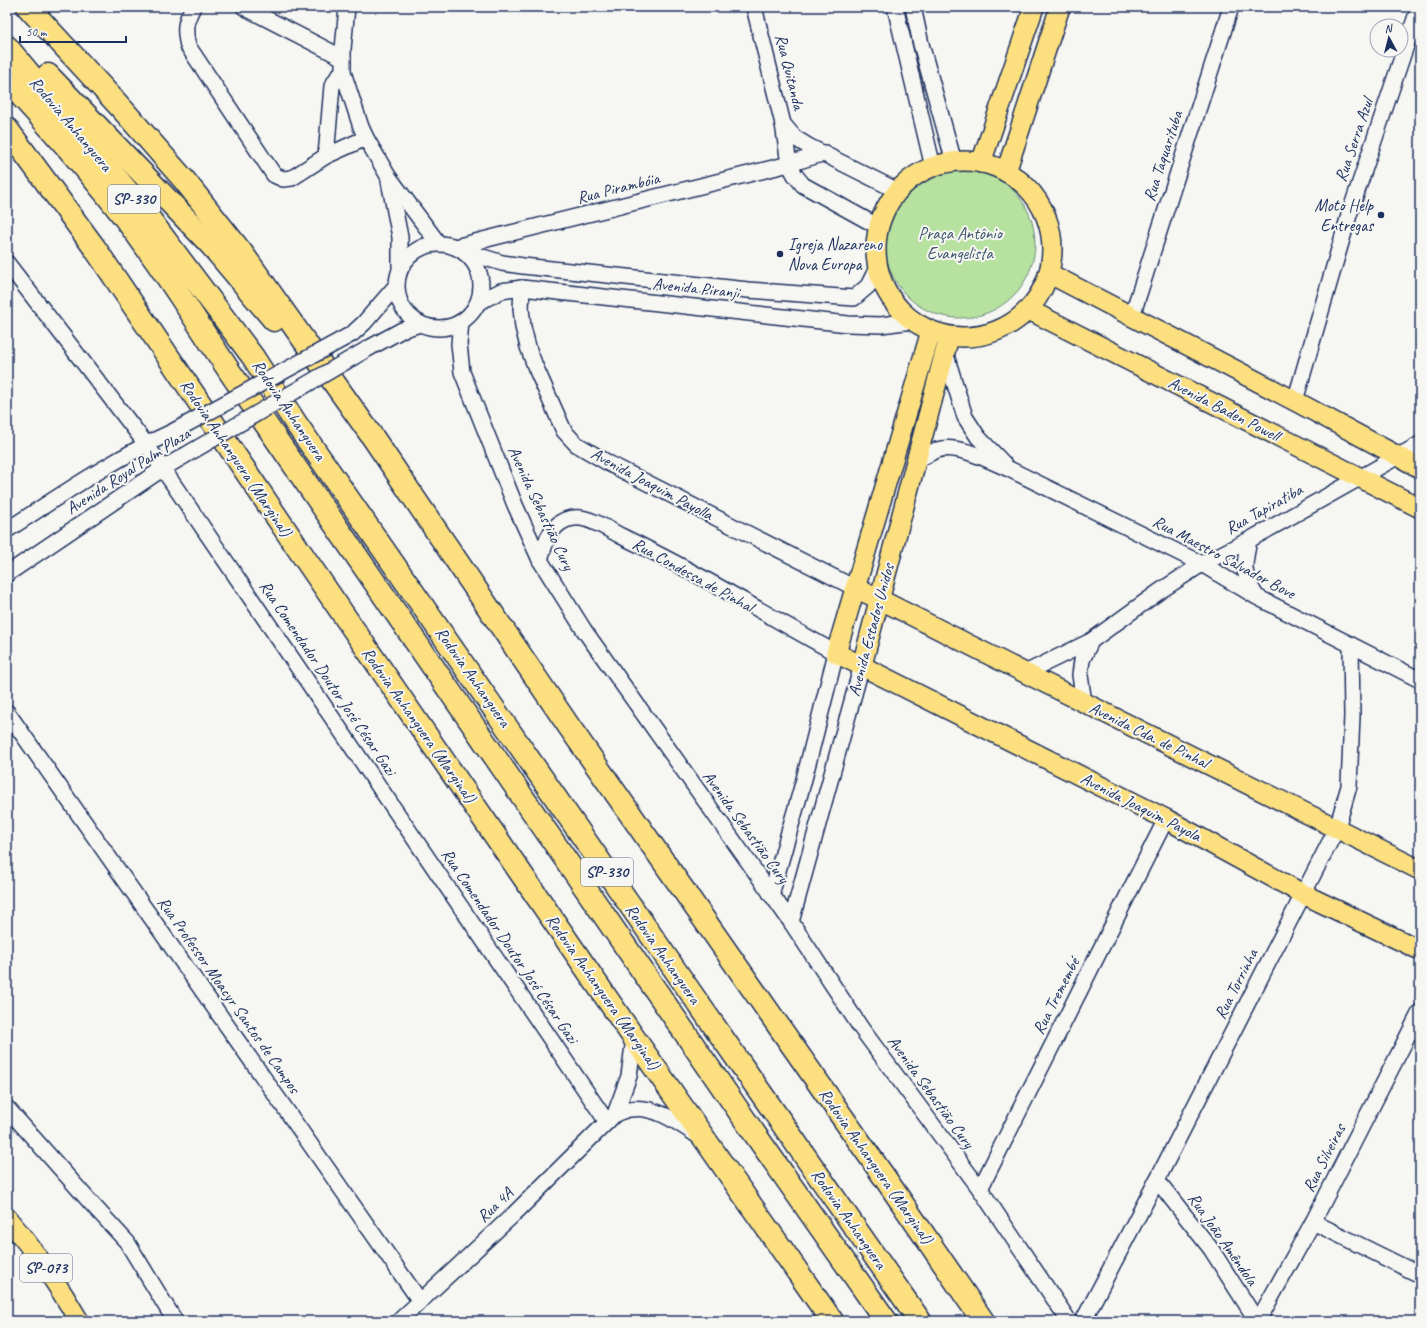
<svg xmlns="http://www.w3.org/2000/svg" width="1427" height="1328" font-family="Caveat,sans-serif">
<rect width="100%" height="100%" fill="#f6f6f2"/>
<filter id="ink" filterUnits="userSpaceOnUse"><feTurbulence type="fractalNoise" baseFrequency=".025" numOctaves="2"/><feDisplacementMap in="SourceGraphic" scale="8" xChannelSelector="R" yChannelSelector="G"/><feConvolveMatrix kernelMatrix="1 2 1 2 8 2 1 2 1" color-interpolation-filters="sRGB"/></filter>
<g filter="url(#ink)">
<circle fill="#b7e19e" stroke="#69887e" cx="960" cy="243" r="75"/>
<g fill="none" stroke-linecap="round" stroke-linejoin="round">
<g stroke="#1b2f5e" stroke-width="18">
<g id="minor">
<path d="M193 7C185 22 184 29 188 46L274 175 283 179 292 178 326 156 366 138"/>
<polyline points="244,7 343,58"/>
<polyline points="347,7 343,49 343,72 361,127 366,138 388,176 438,243"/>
<polyline points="754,7 783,124 789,164 795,175 803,185 879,227"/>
<polyline points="895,7 933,167"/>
<polyline points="913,7 921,44 954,162"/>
<polyline points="783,124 795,138 808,146 898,191"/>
<polyline points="326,156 332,86 339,75 343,72"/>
<polyline points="389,181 400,237 400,267"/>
<circle cx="439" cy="286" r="42"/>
<polyline points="455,247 789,164 825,153"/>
<polyline points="464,251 502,263 523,266 748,290 854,298 868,286 877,268"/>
<polyline points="7,263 146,444 607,1122"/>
<polyline points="522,288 521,308 523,327 528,347 535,366 564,431 576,444 610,464 855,588"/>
<polyline points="479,302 501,291 522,288 848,324 881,325 912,321"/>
<polyline points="1132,316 1231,7"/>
<polyline points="461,322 459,344 462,372 515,505 540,560 584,630 791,922 861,1028 980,1189 1069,1321"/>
<polyline points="352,334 364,323 396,286"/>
<polyline points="369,348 402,330 420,324"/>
<polyline points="945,352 965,417 978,437 1004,464"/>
<polyline points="1295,401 1349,215 1419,7"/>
<path d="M917 460C923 457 930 453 937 450 957 443 990 461 1009 469L1202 564 1257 597 1420 680"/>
<path d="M7 530C61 495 115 458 174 431"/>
<path d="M1249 540C1244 567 1241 571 1256 596"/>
<path d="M540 560C545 542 552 520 574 518 588 516 608 529 621 536 695 571 765 614 836 653L803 783 771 895"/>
<polyline points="7,574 162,469 184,456"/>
<polyline points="1025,673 1091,641 1160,591 1202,564 1249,540 1420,444"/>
<polyline points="1084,703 1080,675 1082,660 1091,641"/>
<polyline points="7,712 420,1301"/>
<polyline points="791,922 862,665"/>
<polyline points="7,1108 91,1203 127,1242 175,1321"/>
<path d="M615 1114C620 1112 625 1110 630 1109 655 1105 679 1123 698 1136"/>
<polyline points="1157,1180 1211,1249 1257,1321"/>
<polyline points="980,1189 1166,819"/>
<polyline points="1313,1222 1420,1275"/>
<polyline points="399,1321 514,1214 615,1114 629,1076 634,1038"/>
<polyline points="1083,1321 1157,1180 1337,828 1349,786 1352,716 1351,645"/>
<polyline points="1258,1321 1313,1222 1420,1012"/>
</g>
</g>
<g stroke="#1b2f5e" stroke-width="22">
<g id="major">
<circle cx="964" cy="249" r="88"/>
<polyline points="981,163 1034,7"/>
<polyline points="1006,172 1060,7"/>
<polyline points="1050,274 1295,401 1420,468"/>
<polyline points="1029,310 1420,508"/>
<polyline points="931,331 836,653 1166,819 1303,894 1420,950"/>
<polyline points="855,588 879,599 1025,673 1420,870"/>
<polyline points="862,665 949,337"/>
<path d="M7 1218C34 1250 58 1284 79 1321"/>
</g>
</g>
<g stroke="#1b2f5e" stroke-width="25">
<g id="highway">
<polyline points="28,7 123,110 185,181 242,253 374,439 568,725 887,1181 983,1321"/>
<polyline points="7,47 139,205 253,357 295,422 689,990 920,1321"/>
<polyline points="48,75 211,245 274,320"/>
<path d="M7 81C58 135 108 192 151 254 179 293 205 335 232 375L745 1120 886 1321"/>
<polyline points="7,129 94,247 297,547 634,1038 832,1321"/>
</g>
</g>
<use href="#minor" stroke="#f6f6f2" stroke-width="15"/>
<use href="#major" stroke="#fce080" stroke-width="19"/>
<use href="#highway" stroke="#fce080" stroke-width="22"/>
<g stroke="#1b2f5e" stroke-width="18" stroke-linecap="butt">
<g id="minor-bridge">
<polyline points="174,431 352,334"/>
<polyline points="184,456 369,348"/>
</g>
</g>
<use href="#minor-bridge" stroke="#f6f6f2" stroke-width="15"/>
</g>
</g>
<g fill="#1b2f5e" stroke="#f6f6f2" stroke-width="1.5">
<circle cx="1381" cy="215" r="4"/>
<circle cx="780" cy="254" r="4"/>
</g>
<g text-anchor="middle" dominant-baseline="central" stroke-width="4" stroke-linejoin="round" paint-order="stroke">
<g fill="#f6f6f2" stroke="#5d6b8a" stroke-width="1">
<rect x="108" y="185" width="52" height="28" rx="3"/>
<rect x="581" y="858" width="52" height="28" rx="3"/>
<rect x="20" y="1254" width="52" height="28" rx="3"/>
</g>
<g font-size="16" font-weight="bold" fill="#1b2f5e">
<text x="134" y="199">SP-330</text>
<text x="607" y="872">SP-330</text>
<text x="46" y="1268">SP-073</text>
</g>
<g font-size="17" fill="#1b2f5e" stroke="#f6f6f2">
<text transform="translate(790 72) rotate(76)">Rua Quitanda</text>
<text transform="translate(71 124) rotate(50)">Rodovia Anhanguera</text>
<text transform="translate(1354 140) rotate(-71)">Rua Serra Azul</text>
<text transform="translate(1163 156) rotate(-72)">Rua Taquarituba</text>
<text transform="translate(618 188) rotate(-14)">Rua Pirambóia</text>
<text transform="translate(696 288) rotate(6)">Avenida Piranji</text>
<text transform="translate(1224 409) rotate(27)">Avenida Baden Powell</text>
<text transform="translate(289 410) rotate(56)">Rodovia Anhanguera</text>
<text transform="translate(236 458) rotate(56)">Rodovia Anhanguera (Marginal)</text>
<text transform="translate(128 471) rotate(-33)">Avenida Royal Palm Plaza</text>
<text transform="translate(652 484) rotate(28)">Avenida Joaquim Payolla</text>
<text transform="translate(541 508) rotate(65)">Avenida Sebastião Cury</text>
<text transform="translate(1264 509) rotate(-29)">Rua Tapiratiba</text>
<text transform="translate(1224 557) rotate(28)">Rua Maestro Salvador Bove</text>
<text transform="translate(693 575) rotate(29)">Rua Condessa de Pinhal</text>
<text transform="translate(871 630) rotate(-75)">Avenida Estados Unidos</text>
<text transform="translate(473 677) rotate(55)">Rodovia Anhanguera</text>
<text transform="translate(328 678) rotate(56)">Rua Comendador Doutor José César Gazi</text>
<text transform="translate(419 725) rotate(55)">Rodovia Anhanguera (Marginal)</text>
<text transform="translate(1149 735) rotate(26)">Avenida Cda. de Pinhal</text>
<text transform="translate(1141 807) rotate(27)">Avenida Joaquim Payola</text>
<text transform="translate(746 827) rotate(54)">Avenida Sebastião Cury</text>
<text transform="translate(510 946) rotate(56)">Rua Comendador Doutor José César Gazi</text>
<text transform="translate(663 954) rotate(55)">Rodovia Anhanguera</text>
<text transform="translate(1236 984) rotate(-63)">Rua Torrinha</text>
<text transform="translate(603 992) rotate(55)">Rodovia Anhanguera (Marginal)</text>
<text transform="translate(229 995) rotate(55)">Rua Professor Moacyr Santos de Campos</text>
<text transform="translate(1056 996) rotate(-63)">Rua Tremembé</text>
<text transform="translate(931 1092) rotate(54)">Avenida Sebastião Cury</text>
<text transform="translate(1324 1158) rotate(-63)">Rua Silveiras</text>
<text transform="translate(876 1166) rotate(55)">Rodovia Anhanguera (Marginal)</text>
<text transform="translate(495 1205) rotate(-43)">Rua 4A</text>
<text transform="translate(849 1219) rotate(55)">Rodovia Anhanguera</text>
<text transform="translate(1223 1239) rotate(55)">Rua João Amêndola</text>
</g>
<g font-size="17" fill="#1b2f5e" stroke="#f6f6f2" text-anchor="end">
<text x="1373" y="205">Moto Help<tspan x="1373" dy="20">Entregas</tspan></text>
<text x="788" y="244" text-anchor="start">Igreja Nazareno<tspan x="788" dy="20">Nova Europa</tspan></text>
</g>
<g font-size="17" fill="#3a536b" stroke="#f6f6f2">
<text x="960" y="233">Praça Antônio<tspan x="960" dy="20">Evangelista</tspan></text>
</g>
</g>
<rect width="1427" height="1328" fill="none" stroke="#f6f6f2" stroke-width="24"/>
<rect x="12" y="12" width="1403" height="1304" fill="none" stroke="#1b2f5e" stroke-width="1.5" filter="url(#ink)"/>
<g transform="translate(1389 38) rotate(353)"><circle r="19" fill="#f6f6f2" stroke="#9ea6b7"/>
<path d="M0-3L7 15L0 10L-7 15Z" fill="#1b2f5e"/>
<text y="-6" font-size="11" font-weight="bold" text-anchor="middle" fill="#1b2f5e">N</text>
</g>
<path d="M20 36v6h106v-6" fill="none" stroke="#1b2f5e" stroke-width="2"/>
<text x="26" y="36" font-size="12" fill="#1b2f5e" stroke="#f6f6f2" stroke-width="3" paint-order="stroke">50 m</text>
</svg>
